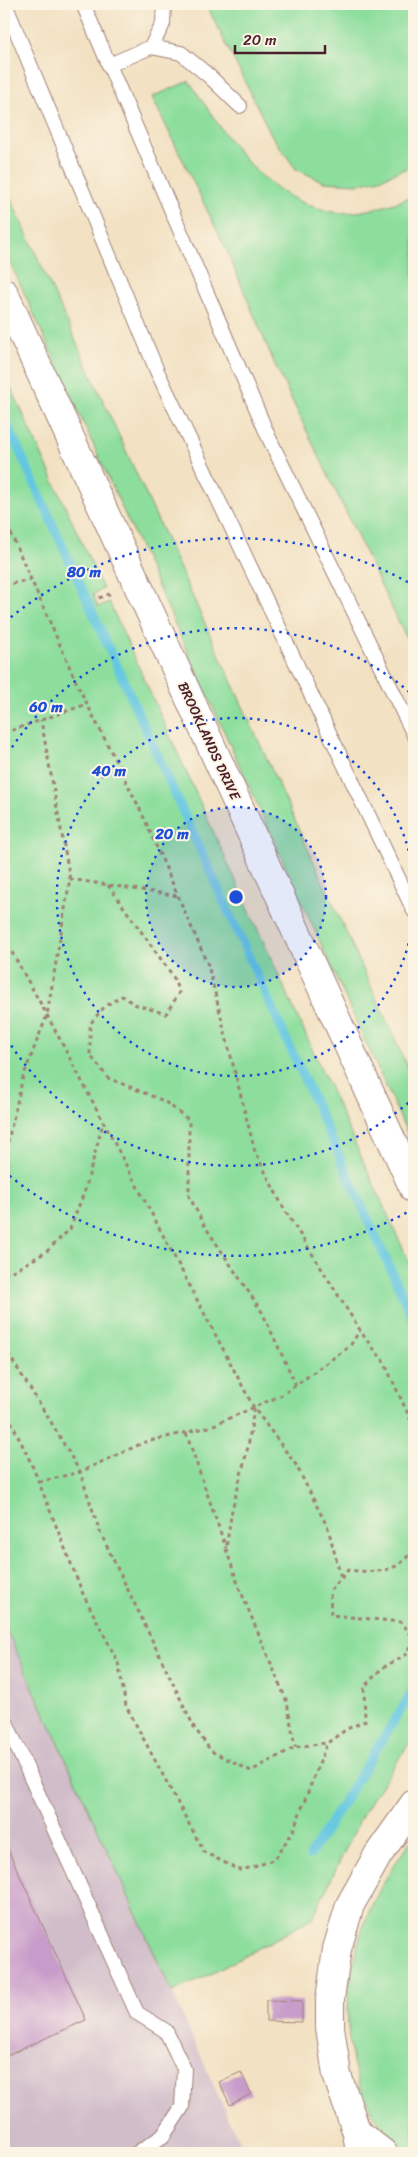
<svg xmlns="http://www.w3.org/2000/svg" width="418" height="2157" font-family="Sriracha,sans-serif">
<rect width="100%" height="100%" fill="#fcf5e5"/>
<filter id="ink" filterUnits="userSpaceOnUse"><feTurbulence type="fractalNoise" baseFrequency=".02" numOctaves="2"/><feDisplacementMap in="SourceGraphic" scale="10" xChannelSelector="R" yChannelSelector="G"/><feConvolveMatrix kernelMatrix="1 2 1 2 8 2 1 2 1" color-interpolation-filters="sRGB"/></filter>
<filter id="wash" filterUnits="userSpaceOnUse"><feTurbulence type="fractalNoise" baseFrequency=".0096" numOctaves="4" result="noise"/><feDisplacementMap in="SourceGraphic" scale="20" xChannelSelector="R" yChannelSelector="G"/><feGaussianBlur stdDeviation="1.12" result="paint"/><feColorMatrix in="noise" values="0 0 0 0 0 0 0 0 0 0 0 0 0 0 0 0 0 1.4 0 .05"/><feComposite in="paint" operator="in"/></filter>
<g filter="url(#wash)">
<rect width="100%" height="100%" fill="#f2e1c2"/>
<polygon fill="#d1bdca" points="4,1624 172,1992 244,2153 4,2153"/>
<g fill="#8dde9d" stroke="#6c7e64">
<polygon points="206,4 414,4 414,165 380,179 357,184 324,182 296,169 272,136"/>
<path d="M189 81C224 132 258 194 322 209 328 211 335 213 341 213 365 213 391 205 414 196V654L276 367 226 249 152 97Z"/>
<polygon points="4,184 414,1081 414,1148 4,249"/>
<polygon points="4,372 103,589 93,594 98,607 109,602 414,1273 414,1736 363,1813 312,1919 215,1972 172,1992 4,1624"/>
<path d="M414 1836V2153C397 2153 387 2135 379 2122 334 2059 342 1964 376 1897 386 1876 401 1855 414 1836Z"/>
</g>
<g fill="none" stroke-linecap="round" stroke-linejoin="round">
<g stroke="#63c7e1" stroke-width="9">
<polyline points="4,417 414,1321"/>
<polyline points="310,1855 414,1689"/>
</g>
</g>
<g id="blocks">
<g fill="#c89cca">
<polygon points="4,1841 86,2020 4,2057"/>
<polygon points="266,2000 302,2001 302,2022 266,2021"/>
<polygon points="241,2072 251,2094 230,2105 219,2082"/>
</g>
</g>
</g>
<g filter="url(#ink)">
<use href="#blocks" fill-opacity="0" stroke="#9e8076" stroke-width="1"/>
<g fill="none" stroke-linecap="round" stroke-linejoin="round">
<g stroke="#9e8076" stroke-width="16">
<g id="service">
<polyline points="5,4 157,371 414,911"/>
<polyline points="83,4 269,438 414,735"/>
<polyline points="151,47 181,53 209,76 240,106"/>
<polyline points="109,65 151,47 163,24 164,4"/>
<polyline points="4,1718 137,2013 166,2031 184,2069 182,2107 163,2136 137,2153"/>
</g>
</g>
<g stroke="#9e8076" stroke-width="30">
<g id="minor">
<polyline points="4,293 414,1189"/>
<polyline points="357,2133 383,2153"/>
<polyline points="360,2153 357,2133 337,2075 330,2027 330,1999 337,1949 350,1905 378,1855 414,1804"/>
</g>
</g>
<g stroke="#9e8076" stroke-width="3" stroke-dasharray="4 4" stroke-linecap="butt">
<polyline points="4,518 78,686 141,811 208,965 255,1152 284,1209 365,1338 383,1360 414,1427"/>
<polyline points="4,585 31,580"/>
<polyline points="99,598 110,594"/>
<polyline points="4,733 87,704"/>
<polyline points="70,879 178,896"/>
<polyline points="108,885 173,976 179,993 166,1014 134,1004 122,996 105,1006 90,1024 90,1055 108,1078 164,1101 189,1120 189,1196 204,1225 262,1312 296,1385"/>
<polyline points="4,938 47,1015 254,1408 296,1465 328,1528 341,1578"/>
<polyline points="4,1158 23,1077 47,1015 70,879 41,720"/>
<polyline points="4,1273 15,1270 46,1252 70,1229 85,1190 103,1123"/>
<polyline points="4,1347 51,1422 80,1472 100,1532 194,1727 211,1751 251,1771 295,1747 327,1743"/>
<path d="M4 1407 32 1465 83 1594 118 1662 126 1706 204 1852 239 1870 254 1867 275 1859 293 1831 327 1743 347 1729 365 1721 364 1687 382 1668 407 1654 413 1637 401 1622 331 1615 330 1592 348 1570C375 1573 406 1574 414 1542"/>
<polyline points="254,1408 248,1447 232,1510 226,1549 239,1587 287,1702 295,1747"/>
<polyline points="186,1433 226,1548"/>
<polyline points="39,1482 80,1472 145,1442 209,1427 282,1395 350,1346 360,1330"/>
</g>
<use href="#service" stroke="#fff" stroke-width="14"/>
<use href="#minor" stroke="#fff" stroke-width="28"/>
</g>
</g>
<circle cx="236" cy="897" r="90" fill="#1d4ed8" fill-opacity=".12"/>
<g fill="none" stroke="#1d4ed8" stroke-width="2.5" stroke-dasharray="2.5 5">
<circle cx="236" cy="897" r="90"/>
<path d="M414 914A179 179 0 1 1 414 880"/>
<path d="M414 1098A269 269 0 0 1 4 1034M4 760A269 269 0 0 1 414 696"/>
<path d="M413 1209A359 359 0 0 1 5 1172M5 622A359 359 0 0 1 413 585"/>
</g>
<g text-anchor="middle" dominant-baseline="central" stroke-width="4" stroke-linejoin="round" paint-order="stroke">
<g font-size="14" fill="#4a1f2b" stroke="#fcf5e5">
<text transform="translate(209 741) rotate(65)">BROOKLANDS DRIVE</text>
</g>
</g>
<circle cx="236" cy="897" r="8" fill="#1d4ed8" stroke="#fcf5e5" stroke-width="2.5"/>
<g font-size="15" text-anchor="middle" font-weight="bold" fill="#1d4ed8" stroke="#fcf5e5" stroke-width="4" stroke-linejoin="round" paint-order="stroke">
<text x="84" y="577">80 m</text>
<text x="46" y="712">60 m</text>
<text x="109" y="776">40 m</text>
<text x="172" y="839">20 m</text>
</g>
<rect width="418" height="2157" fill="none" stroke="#fcf5e5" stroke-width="20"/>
<path d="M235 45v8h90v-8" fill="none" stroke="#4a1f2b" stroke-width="2.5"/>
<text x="243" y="45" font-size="15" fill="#4a1f2b" stroke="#fcf5e5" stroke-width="4" paint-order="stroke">20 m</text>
</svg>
